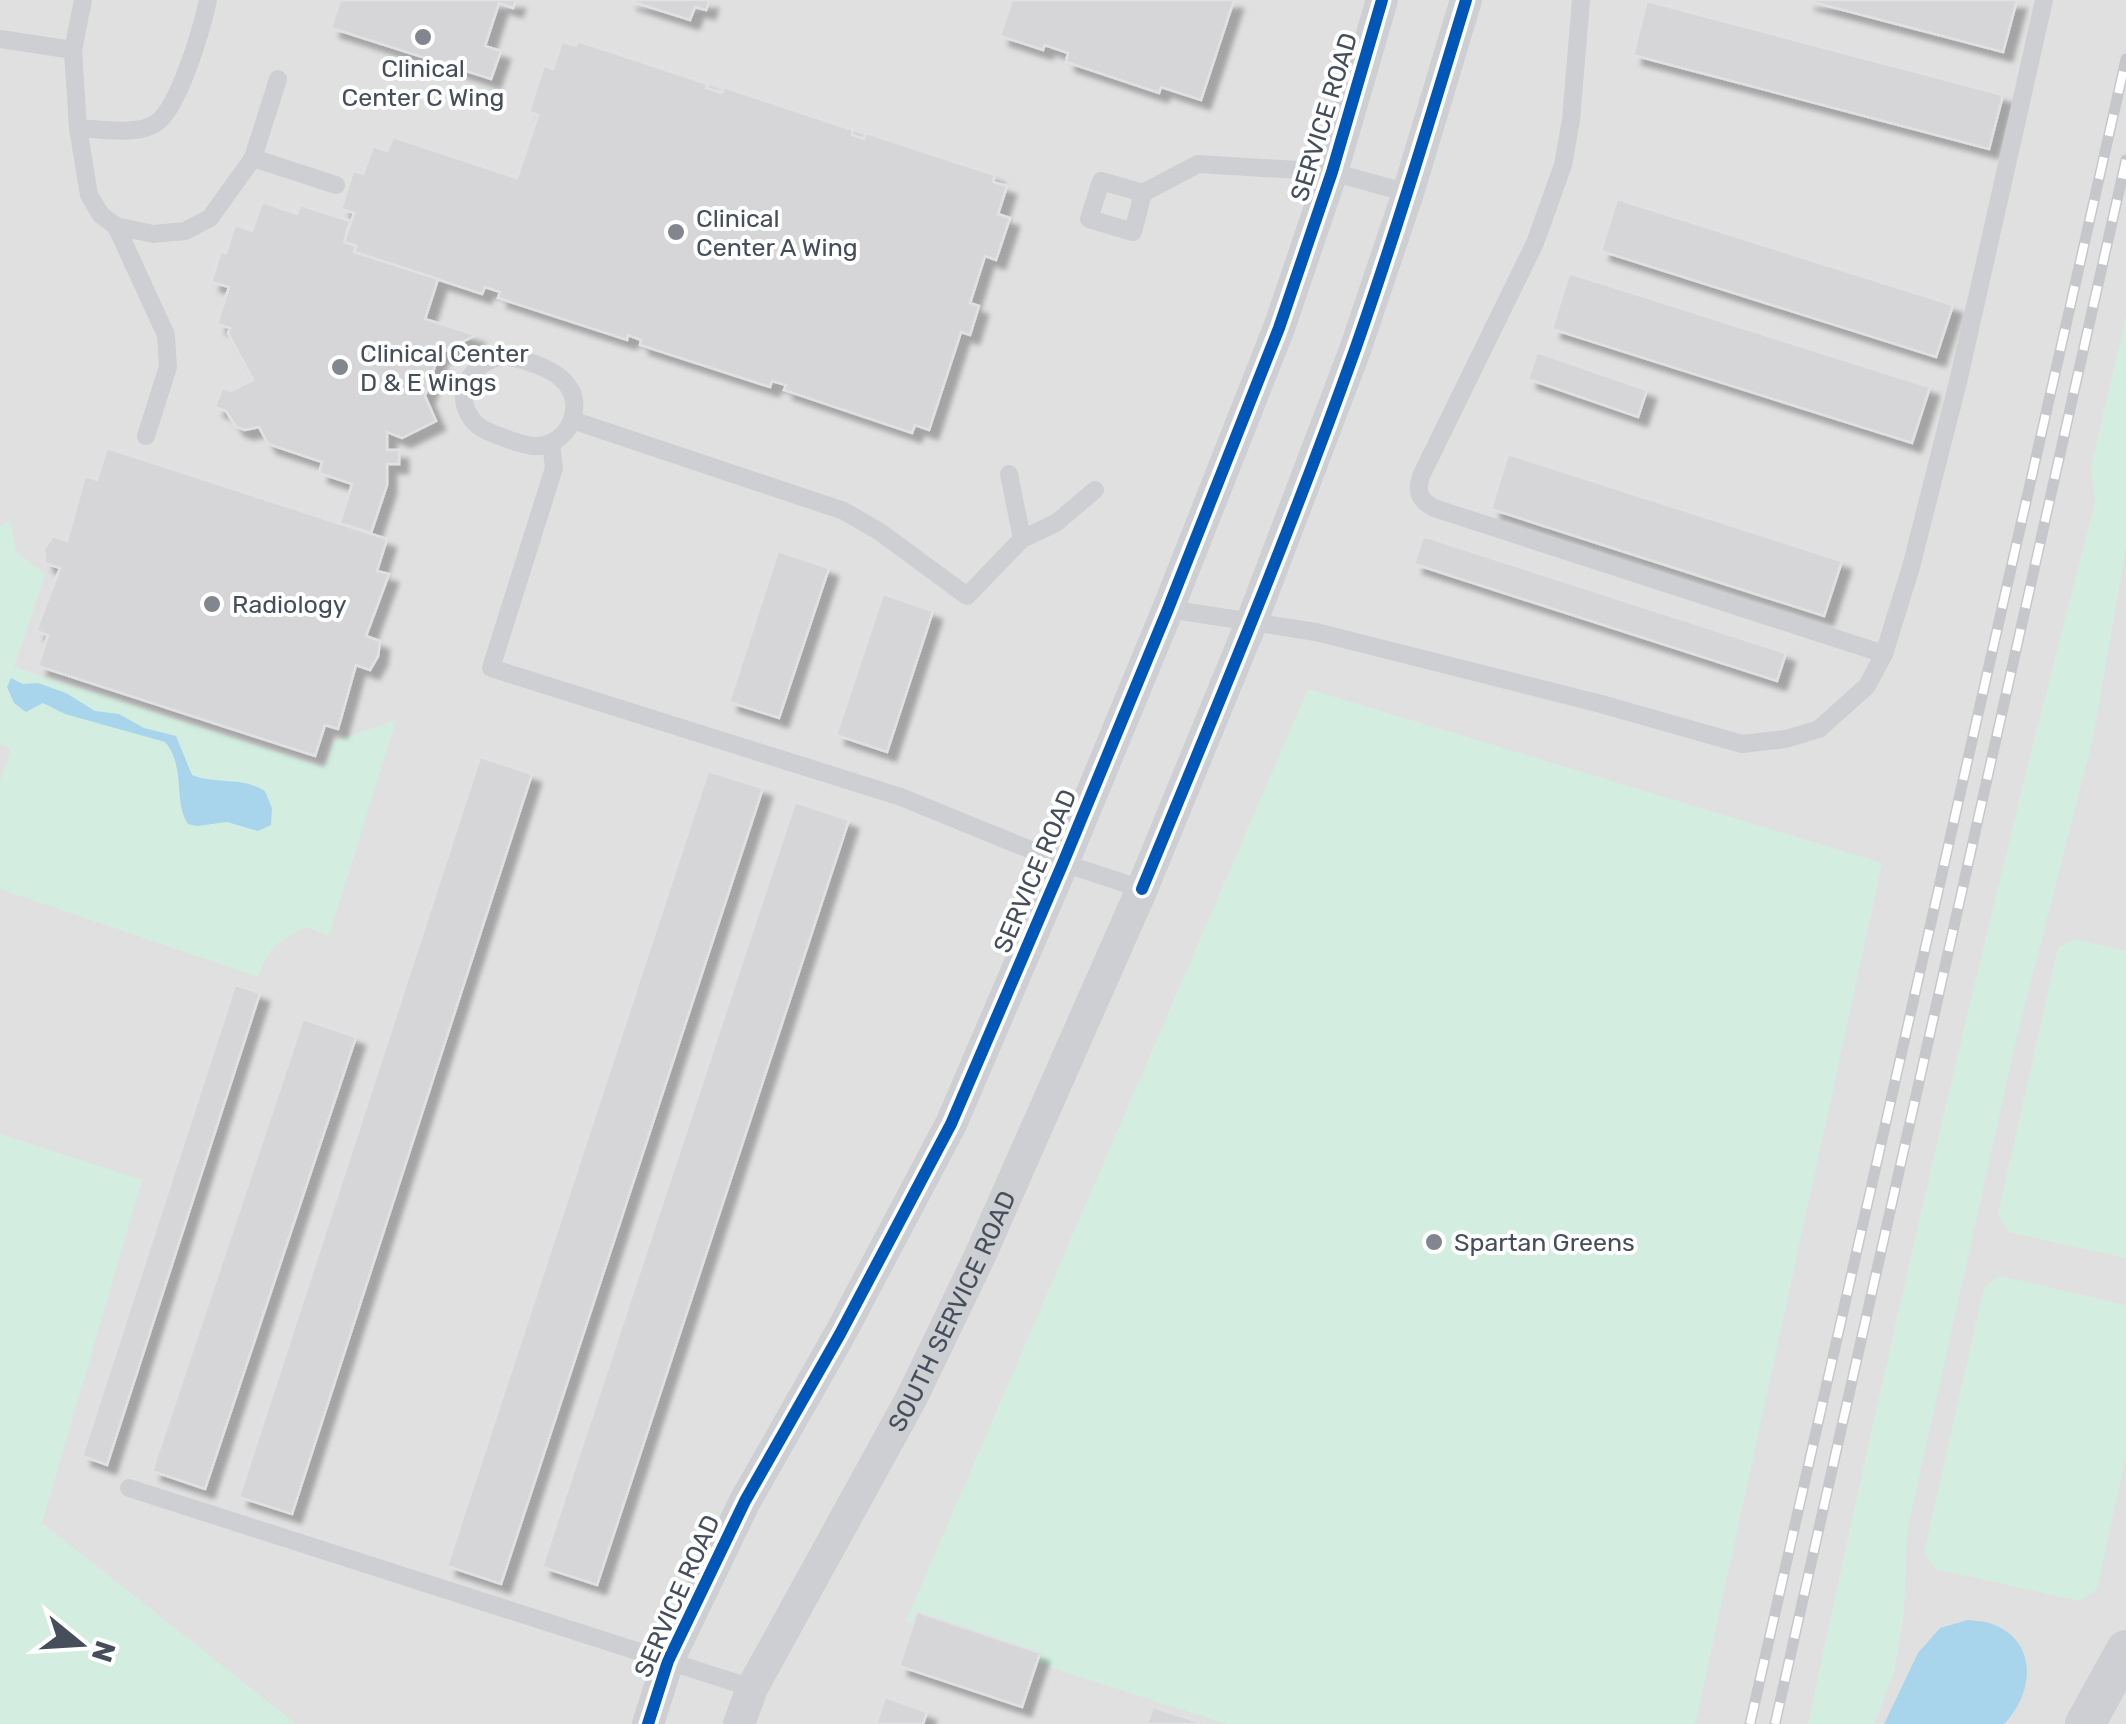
<svg xmlns="http://www.w3.org/2000/svg" width="2126" height="1724" font-family="Rubik,sans-serif">
<defs>
<filter id="shadow"><feDropShadow dx="9" dy="9" stdDeviation="2.5" flood-color="#0004"/></filter>
</defs>
<rect width="100%" height="100%" fill="#efefef"/>
<rect fill="#e1e0e1" x="0" y="0" width="2126" height="1724"/>
<g fill="#d3eee1">
<path d="M2126 317V546L2093 738 2016 1040 1907 1531 1904 1612 1894 1672 1874 1724H1808C1895 1315 1989 908 2095 503L2091 467Z"/>
<path d="M10 520 16 552 45 574 14 667 324 767 333 742 396 720 329 936 306 927C278 942 267 946 259 977L0 889V781L11 748 0 744V527Z"/>
<polygon points="1308,689 1882,863 1695,1724 1227,1724 906,1621"/>
<polygon points="2074,939 2126,951 2126,1258 2008,1232 1998,1215 2058,948"/>
<polygon points="0,1134 142,1180 42,1523 296,1724 0,1724"/>
<polygon points="2000,1276 2126,1305 2126,1454 2097,1589 2080,1601 1935,1569 1924,1553 1984,1288"/>
</g>
<g fill="#a8d5ec">
<path d="M11 678 23 684 38 683 66 693 95 711 119 714 144 728 176 736 192 775C217 785 241 776 265 791L272 808 271 825 258 831 227 822 197 826 188 824C173 802 186 766 165 742L65 714 43 703 26 712 14 703 7 687Z"/>
<path d="M1968 1620C1976 1621 1985 1621 1992 1624 2039 1641 2034 1694 2004 1724H1884L1918 1653 1940 1628Z"/>
</g>
<g fill="#d6d6d8" stroke="#e0e1e2" stroke-width="2.5" filter="url(#shadow)">
<polygon points="340,0 516,0 513,8 499,3 485,46 501,51 491,79 331,28"/>
<polygon points="627,0 709,0 706,10 695,7 690,20"/>
<polygon points="1012,0 1234,0 1201,100 1161,87 1159,93 1066,62 1068,53 1045,45 1043,50 1000,36"/>
<polygon points="1805,0 2017,0 2003,52"/>
<polygon points="1647,1 2003,95 1989,149 1633,55"/>
<polygon points="578,41 708,84 706,88 722,93 724,87 853,130 852,135 864,139 866,133 995,175 993,182 1007,186 998,214 1010,218 996,260 985,256 970,303 979,306 970,335 961,332 929,430 915,425 912,433 784,390 786,385 772,381 770,387 640,345 641,340 628,335 627,340 498,298 500,292 485,287 482,294 354,252 356,246 344,242 354,213 341,209 353,171 363,174 373,146 387,151 393,137 517,178 538,115 529,112 544,65 553,69 562,42 576,46"/>
<polygon points="1617,199 1953,305 1936,357 1601,251"/>
<polygon points="262,202 297,214 300,205 350,221 344,242 356,246 354,252 438,279 425,319 476,335 439,354 425,396 436,421 402,438 387,432 387,450 399,450 399,464 387,464 387,485 371,533 340,523 352,484 319,473 322,462 268,444 259,427 245,430 236,427 226,411 215,407 222,388 231,391 253,380 228,333 230,328 217,324 229,287 211,282 221,251 226,253 235,225 252,231"/>
<polygon points="1569,273 1930,387 1912,443 1552,329"/>
<polygon points="1537,352 1647,390 1638,417 1528,379"/>
<polygon points="107,448 387,539 377,571 389,574 366,636 380,641 378,656 370,670 356,665 338,729 325,725 315,756 38,666 48,635 36,631 60,568 45,563 44,549 53,536 67,541 85,476 97,480"/>
<polygon points="1508,454 1842,561 1824,616 1491,509"/>
<polygon points="1423,536 1786,653 1777,681 1414,564"/>
<polygon points="778,551 829,568 779,718 729,702"/>
<polygon points="883,594 933,611 887,752 836,735"/>
<polygon points="480,757 532,774 292,1514 239,1497"/>
<polygon points="708,771 763,788 501,1584 447,1566"/>
<polygon points="795,802 849,820 597,1585 542,1567"/>
<polygon points="235,985 260,993 107,1465 82,1456"/>
<polygon points="303,1019 356,1037 205,1489 152,1471"/>
<polygon points="917,1612 1040,1653 1022,1707 899,1666"/>
<polygon points="885,1697 927,1712 923,1724 876,1724"/>
<polygon points="1153,1707 1205,1724 1147,1724"/>
</g>
<g fill="none" stroke-linecap="round" stroke-linejoin="round">
<g stroke="#cdcfd2" stroke-width="18">
<path d="M83 0 73 50 78 128C99 129 138 136 156 123 179 108 202 28 208 0"/>
<path d="M1581 0 1571 120 1563 165 1535 243 1421 476C1416 491 1419 500 1434 508L1884 654"/>
<polyline points="0,39 73,50"/>
<polyline points="78,128 89,195 101,215 116,226 153,234 185,231 210,218 253,158 278,79"/>
<polyline points="253,158 336,185"/>
<polyline points="1143,193 1133,232 1089,219 1101,181 1143,193 1198,164 1332,172 1408,193"/>
<polyline points="116,226 166,335 168,367 146,436"/>
<path d="M506 356C535 362 583 376 573 416 570 429 561 439 548 444 535 449 523 444 510 440 498 435 484 432 475 423 449 395 473 359 506 356Z"/>
<polyline points="572,420 844,511 880,532 967,596 1022,539 1056,523 1095,490"/>
<polyline points="551,443 554,468 491,668 901,797 1063,863 1142,889"/>
<polyline points="1009,474 1022,539"/>
<polyline points="1168,609 1316,632 1601,704 1742,744 1786,739 1819,729 1867,686 1884,654 1911,567 1958,382 2044,0"/>
<polyline points="129,1488 752,1688"/>
</g>
<g stroke="#cdcfd2" stroke-width="32">
<polyline points="648,1724 668,1661 745,1501 840,1334 951,1124 1063,863 1168,609 1279,328 1332,172 1382,0"/>
<path id="s1" d="M739 1724 752 1688 911 1399 979 1258 1142 889 1252 621 1355 350 1408 193 1466 0"/>
</g>
<polyline stroke="#cdcfd2" stroke-width="40" points="2085,1724 2126,1650"/>
<g stroke="#c6c7ca" stroke-width="11">
<g id="rail">
<polyline points="1750,1724 2126,59"/>
<polyline points="1775,1724 2126,160"/>
</g>
</g>
<use href="#rail" stroke="#fff" stroke-width="8" stroke-dasharray="22" stroke-linecap="butt"/>
<g stroke="#fff" stroke-width="19">
<g id="cycleway">
<path d="M1142 889C1216 710 1291 530 1356 347 1396 232 1431 116 1466 0"/>
<polyline points="648,1724 668,1661 745,1501 840,1334 951,1124 1063,863 1168,609 1279,328 1332,172 1382,0"/>
</g>
</g>
<use href="#cycleway" stroke="#0057b8" stroke-width="12"/>
</g>
<g fill="#81868f" stroke="#fff" stroke-width="4">
<circle cx="423" cy="37" r="10"/>
<circle cx="676" cy="232" r="10"/>
<circle cx="340" cy="367" r="10"/>
<circle cx="212" cy="604" r="10"/>
<circle cx="1434" cy="1242" r="10"/>
</g>
<g text-anchor="middle" dominant-baseline="central" stroke-width="8" stroke-linejoin="round" paint-order="stroke">
<g font-size="25" fill="#464e5b" stroke="#fff" text-anchor="start">
<text x="423" y="68" text-anchor="middle">Clinical<tspan x="423" dy="29">Center C Wing</tspan></text>
<text x="696" y="218">Clinical<tspan x="696" dy="29">Center A Wing</tspan></text>
<text x="360" y="353">Clinical Center<tspan x="360" dy="29">D &amp; E Wings</tspan></text>
<text x="232" y="604">Radiology</text>
<text x="1454" y="1242">Spartan Greens</text>
</g>
<g font-size="25" fill="#464e5b" stroke="#fff">
<text transform="translate(1324 117) rotate(-73)">SERVICE ROAD</text>
<text transform="translate(1035 871) rotate(-67)">SERVICE ROAD</text>
<text stroke="none"><textPath href="#s1" startOffset="465">SOUTH SERVICE ROAD</textPath></text>
<text transform="translate(677 1596) rotate(-66)">SERVICE ROAD</text>
</g>
</g>
<g transform="translate(80 1644) rotate(108)" stroke="#ffffff" stroke-width="8" paint-order="stroke">
<path d="M0-8L18 38L0 25L-18 38Z" fill="#464e5b"/>
<text y="-15" font-size="28" font-weight="bold" text-anchor="middle" fill="#464e5b">N</text>
</g>
</svg>
